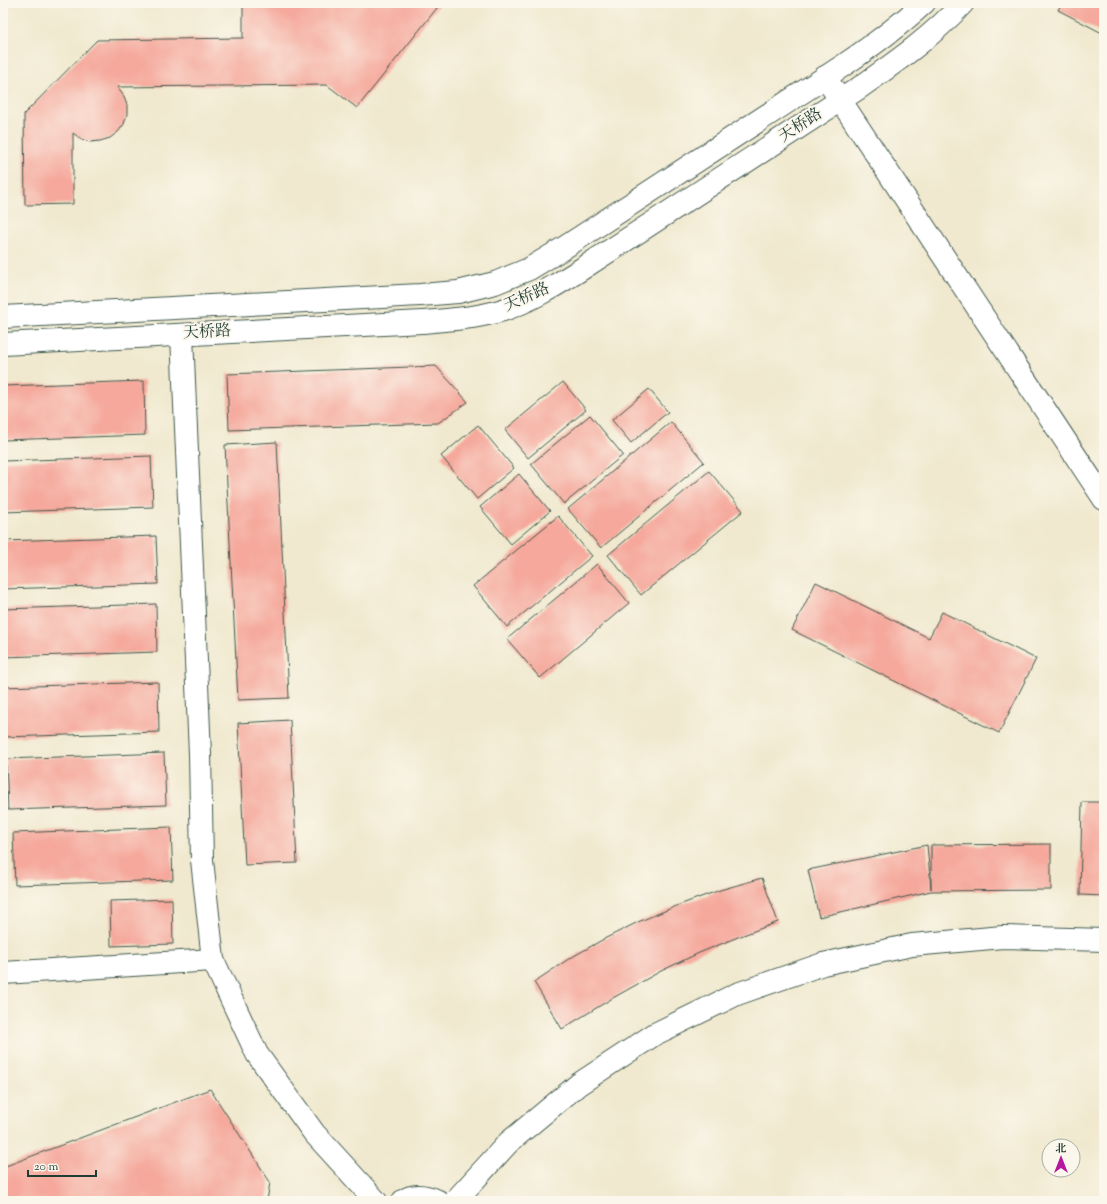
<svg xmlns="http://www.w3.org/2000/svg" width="1107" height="1204" font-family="'Sorts Mill Goudy','Noto Serif SC',serif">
<rect width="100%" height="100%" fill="#fbf7ec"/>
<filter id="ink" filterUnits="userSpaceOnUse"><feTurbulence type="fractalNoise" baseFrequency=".025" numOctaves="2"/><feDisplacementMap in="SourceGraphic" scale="8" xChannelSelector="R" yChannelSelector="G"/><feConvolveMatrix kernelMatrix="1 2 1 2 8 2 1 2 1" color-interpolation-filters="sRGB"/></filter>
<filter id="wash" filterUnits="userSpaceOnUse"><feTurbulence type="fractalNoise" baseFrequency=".012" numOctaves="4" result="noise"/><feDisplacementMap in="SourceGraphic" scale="16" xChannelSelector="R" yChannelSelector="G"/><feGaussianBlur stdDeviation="0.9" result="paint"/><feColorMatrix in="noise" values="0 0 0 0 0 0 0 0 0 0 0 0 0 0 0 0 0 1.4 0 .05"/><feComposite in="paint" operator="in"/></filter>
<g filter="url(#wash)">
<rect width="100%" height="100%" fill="#f0e9cf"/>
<g id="blocks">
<g fill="#f5a89b">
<polygon points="243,3 441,3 357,108 327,85 117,87 123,95 127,105 127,114 124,124 118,132 110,138 100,141 90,142 81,139 73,133 73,204 25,205 24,114 97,40 243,38"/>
<polygon points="1062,3 1104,3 1104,34 1058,10"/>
<polygon points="436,366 468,402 438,423 229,430 227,374"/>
<polygon points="144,381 145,435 3,440 3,386"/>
<polygon points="563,382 586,410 528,458 505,430"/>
<polygon points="649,389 668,412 631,443 612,420"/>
<polygon points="590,415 623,455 564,504 531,464"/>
<polygon points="671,422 704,462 601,548 568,509"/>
<polygon points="478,425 514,468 477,499 441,456"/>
<polygon points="277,442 289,698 238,700 225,445"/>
<polygon points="151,456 153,507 3,512 3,461"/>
<polygon points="709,471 743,511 641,595 608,555"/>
<polygon points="519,474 550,511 511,544 480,507"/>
<polygon points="558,516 592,556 507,627 473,586"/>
<polygon points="156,536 158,584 3,589 3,541"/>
<polygon points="597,564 629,603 540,678 507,639"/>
<polygon points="816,582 929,638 942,612 1036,659 999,733 792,630"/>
<polygon points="156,604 157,652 3,657 3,609"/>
<polygon points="158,682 159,732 4,737 3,687"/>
<polygon points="290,720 297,863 245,865 238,723"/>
<polygon points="164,753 166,805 8,810 6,759"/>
<polygon points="1082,802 1104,802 1104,896 1080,895"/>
<polygon points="171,827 173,880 15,885 13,833"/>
<polygon points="1051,844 1051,890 931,891 819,917 808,870 927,845 931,889 931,845"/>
<polygon points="762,878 778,922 738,937 699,953 661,971 611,999 562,1029 534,982 567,960 602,940 638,922 679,905 720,890"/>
<polygon points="172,899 173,944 111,946 110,901"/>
<polygon points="210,1089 270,1182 267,1201 3,1201 3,1167"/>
</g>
</g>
</g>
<g filter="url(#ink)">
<use href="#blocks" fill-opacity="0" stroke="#3e574b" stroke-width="1"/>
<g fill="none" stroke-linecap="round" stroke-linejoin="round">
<g stroke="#3e574b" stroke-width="24">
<g id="minor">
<polyline points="825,77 1104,499"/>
<polyline points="182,335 200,754 202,860 213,960 257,1054 314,1133 376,1201"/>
<polyline points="3,973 213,960"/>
<path d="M403 1201C414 1193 427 1196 438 1201"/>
<polyline points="455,1201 509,1142 579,1084 655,1034 737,994 823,964 912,945 1003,937 1104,940"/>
</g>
</g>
<g stroke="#3e574b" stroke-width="24">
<g id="secondary">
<path d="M3 317 420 295 458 292 495 283 529 269 562 249 844 65C872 46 899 26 924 3"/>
<path d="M3 344 422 322C449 320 477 318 503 310 530 301 553 287 577 272L859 88C896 62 933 36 963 3"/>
</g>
</g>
<use href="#minor" stroke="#fff" stroke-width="22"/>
<use href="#secondary" stroke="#fff" stroke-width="22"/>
</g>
</g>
<g text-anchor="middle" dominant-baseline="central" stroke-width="4" stroke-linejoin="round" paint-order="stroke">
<g font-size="16" fill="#1f3d34" stroke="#fbf7ec">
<text transform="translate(801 126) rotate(-33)">天桥路</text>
<text transform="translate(527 298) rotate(-24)">天桥路</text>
<text transform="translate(207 333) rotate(-3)">天桥路</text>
</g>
</g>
<rect width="1107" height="1204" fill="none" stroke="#fbf7ec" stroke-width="16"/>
<g transform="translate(1061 1158)"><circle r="19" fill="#fbf7ec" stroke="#a3ada2"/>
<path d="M0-3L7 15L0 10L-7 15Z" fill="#b5179e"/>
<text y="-6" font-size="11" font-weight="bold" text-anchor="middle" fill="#1f3d34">北</text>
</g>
<path d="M28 1170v6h68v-6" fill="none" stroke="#1f3d34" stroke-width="2"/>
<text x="34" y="1170" font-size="12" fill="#1f3d34" stroke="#fbf7ec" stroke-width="3" paint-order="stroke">20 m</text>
</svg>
